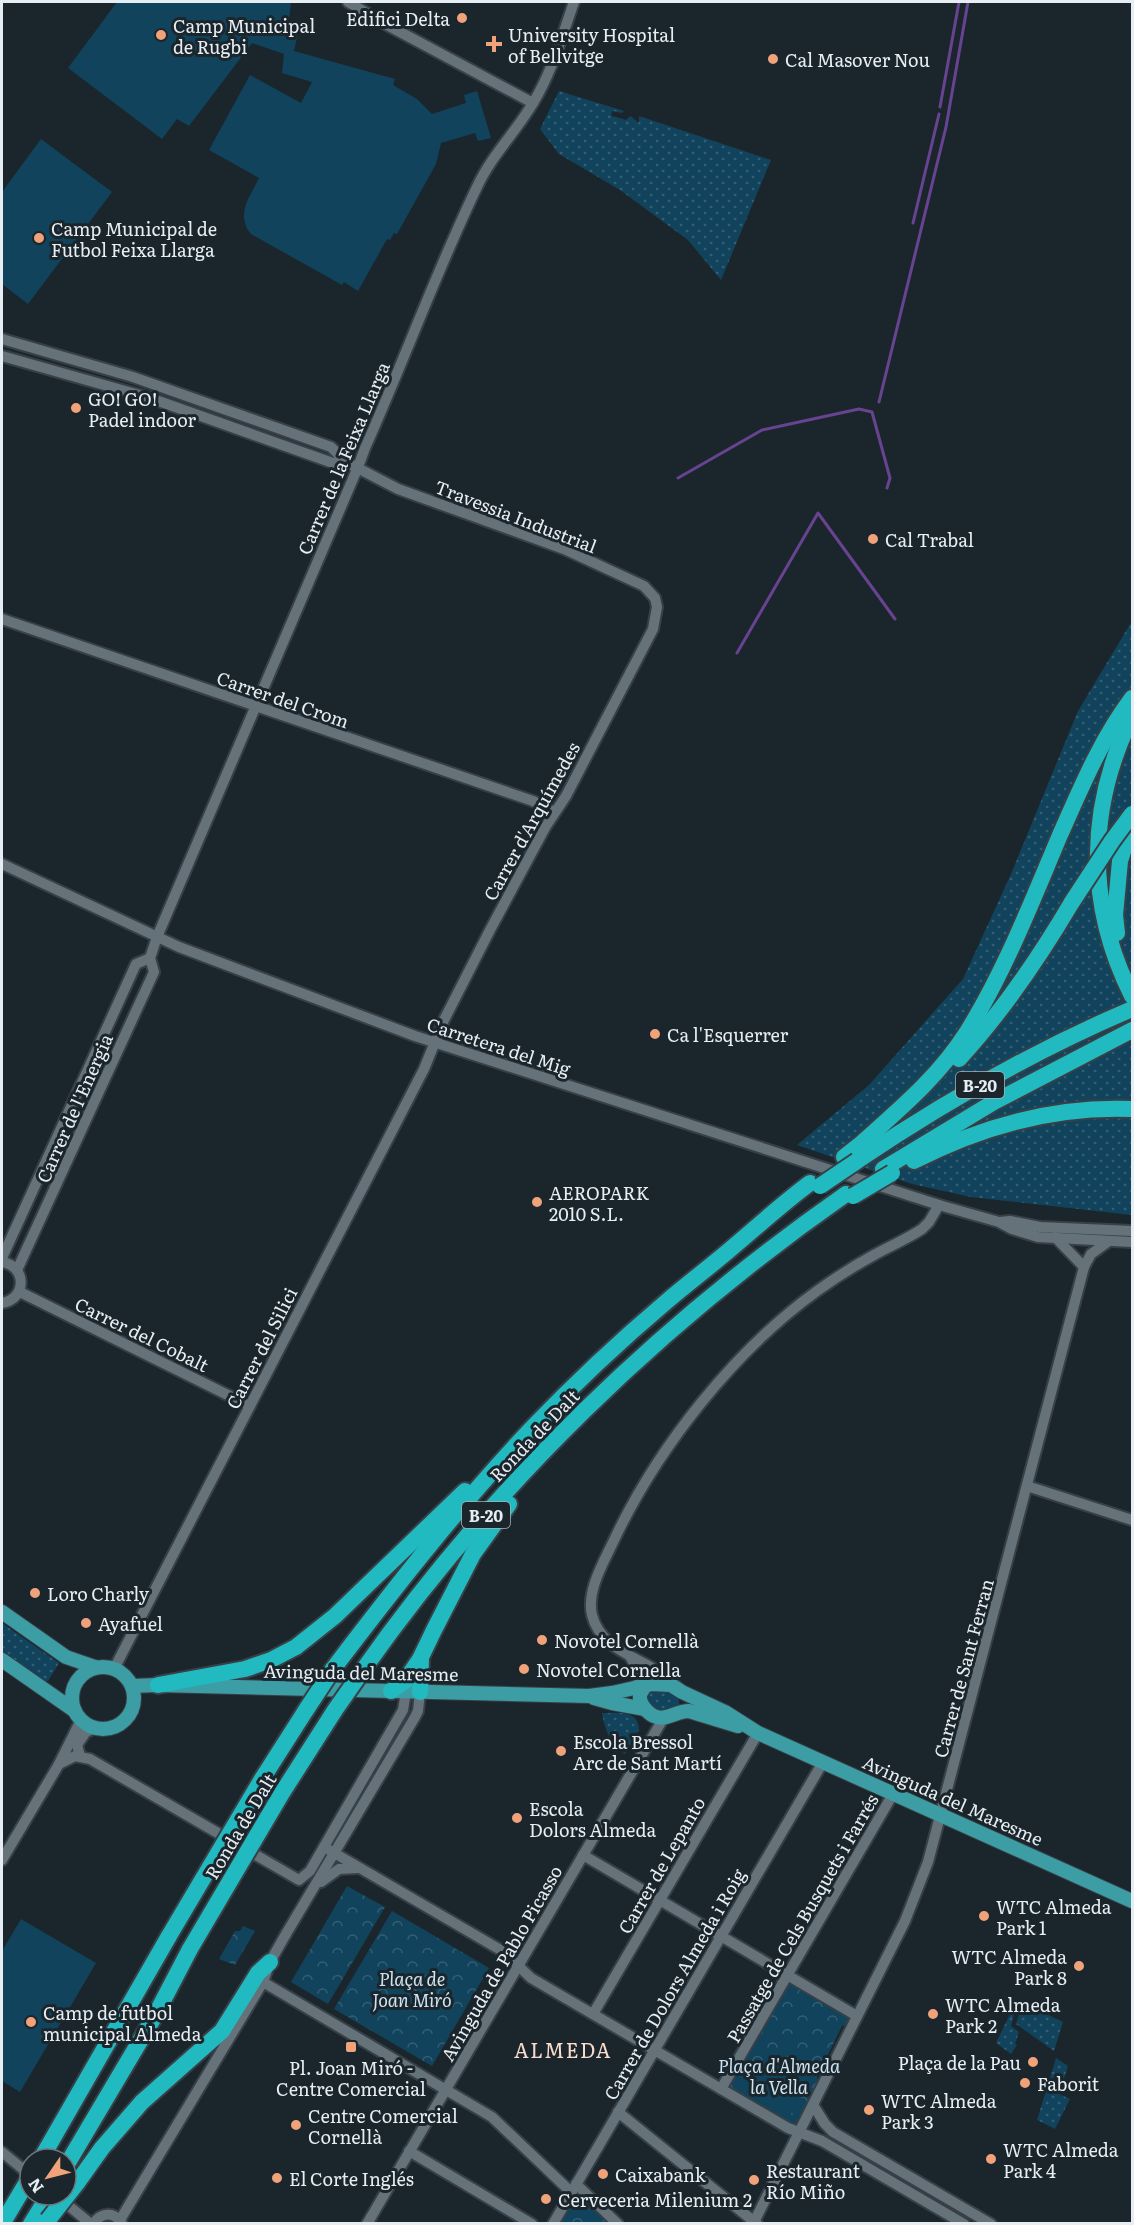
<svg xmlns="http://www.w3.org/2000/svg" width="1134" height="2225" font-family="Literata,serif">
<defs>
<pattern id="grass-dots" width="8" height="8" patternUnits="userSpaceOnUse" patternTransform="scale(1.5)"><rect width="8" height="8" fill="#11435c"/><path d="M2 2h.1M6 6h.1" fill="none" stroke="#345e74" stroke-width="1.8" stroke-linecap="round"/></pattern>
<pattern id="park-crowns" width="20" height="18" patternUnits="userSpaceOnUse" patternTransform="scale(1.5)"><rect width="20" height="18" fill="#11435c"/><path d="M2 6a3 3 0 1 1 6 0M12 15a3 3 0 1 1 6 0" fill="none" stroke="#345e74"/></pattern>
</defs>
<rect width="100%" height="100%" fill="#1b262c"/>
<g fill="url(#grass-dots)">
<polygon points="559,91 624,111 622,113 613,111 611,114 612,116 626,120 630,116 639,123 639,116 771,160 721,280 688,240 620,190 559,154 540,129"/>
<polygon points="1132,621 1132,1215 971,1197 912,1184 797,1145 869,1085 963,979 1011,874 1078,711"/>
<polygon points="2,1623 59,1663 48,1681 45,1681 2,1651"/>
<polygon points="649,1690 669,1691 678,1697 680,1707 667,1713 656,1710 646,1702 646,1693"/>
<path d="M602 1713C617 1713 639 1709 639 1730L625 1754C610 1742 605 1731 602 1713Z"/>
<polygon points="1023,2003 1063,2022 1054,2051 1016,2024"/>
<polygon points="1011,2012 1014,2014 1011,2026 1019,2032 1015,2044 1017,2045 1011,2054 996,2043"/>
<polygon points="1056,2058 1068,2066 1059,2094 1070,2099 1055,2129 1037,2120"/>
</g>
<g fill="url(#park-crowns)">
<polygon points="347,1886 385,1907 328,2004 291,1982"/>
<polygon points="392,1911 489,1968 432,2066 334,2009"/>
<polygon points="243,1926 255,1931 235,1965 219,1959 235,1931 240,1931"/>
<polygon points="788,1980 846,2013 849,2020 848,2025 842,2026 817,2077 819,2082 799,2121 794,2126 729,2091 726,2086"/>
<polygon points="574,2193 578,2193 615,2224 556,2224"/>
</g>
<g fill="#11435c">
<path d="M117 2H291L288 30 298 33 294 51 395 79 393 85 417 99 432 114 466 103 464 95 477 91 491 138 478 141 475 133 441 143 436 164 397 234 394 233 390 240 387 239 358 291 344 282 342 285 251 234C235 214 250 197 259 178L209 150 250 75 301 103 312 82 282 73 284 54 252 43 189 126 177 119 162 139 68 68Z"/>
<polygon points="41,139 112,192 28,304 2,284 2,192"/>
<polygon points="21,1919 96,1963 20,2092 2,2081 2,1951"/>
<polygon points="763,2071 803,2094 788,2119 749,2095"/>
</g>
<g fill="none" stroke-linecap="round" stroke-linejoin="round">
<g stroke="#684391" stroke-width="3">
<polyline points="940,107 959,2"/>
<polyline points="913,223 939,114"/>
<polyline points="879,402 946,127 968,2"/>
<polyline points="678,478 762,430 859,409 872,412 890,478 887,488"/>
<polyline points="737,653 818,513 895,619"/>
</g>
<g stroke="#374046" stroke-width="14">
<g id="minor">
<polyline points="348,2 387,25 533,103"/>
<polyline points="2,339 133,377 331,447 346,462 398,489 564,549 644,586 655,598 657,607 653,629 566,796 546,826 490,930 444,1020 424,1069 114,1669"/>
<polyline points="2,356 150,398 333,463 346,462"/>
<polyline points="2,619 533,801 554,812"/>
<polyline points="2,864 179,947 415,1036 939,1205 999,1222 1012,1229 1038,1237 1132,1242"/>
<polyline points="1000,1222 1010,1221 1040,1227 1132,1231"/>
<polyline points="1055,1237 1084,1267"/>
<polyline points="2,1258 136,964 150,958"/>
<path d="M2 1262C27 1266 27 1299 2 1303"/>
<path d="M17 1270 148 985 154 972 150 958 157 937 358 467 365 448C404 361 436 272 477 187 491 156 516 132 533 103 552 72 562 36 574 2"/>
<polyline points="20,1292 250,1406"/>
<polyline points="1027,1486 1132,1520"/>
<polyline points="631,1658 637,1669 641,1692"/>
<path d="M677 1687C667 1679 658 1671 647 1665 625 1653 599 1643 592 1615 586 1590 605 1560 615 1538 659 1446 734 1351 817 1291 835 1278 854 1266 874 1255 890 1246 907 1239 922 1229L929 1222 939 1205"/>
<polyline points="80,1756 77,1745 86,1732 95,1728"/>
<polyline points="59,1764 75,1756 90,1759 299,1880 310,1871 403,1710 406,1692"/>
<polyline points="324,1847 504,1952 531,1978 788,2128 822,2141 964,2224"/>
<polyline points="583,1855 857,2016"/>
<polyline points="2,1860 59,1764 81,1720"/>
<polyline points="321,1882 339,1869 358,1868"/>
<polyline points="263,1982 492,2117 571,2192"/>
<polyline points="593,2014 758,1733"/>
<polyline points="721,2089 893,1794"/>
<polyline points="813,2105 825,2124 833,2132 991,2224"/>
<polyline points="618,2112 757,2224"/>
<polyline points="409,2151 532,2224"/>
<polyline points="2,2152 30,2175"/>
<polyline points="576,2184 618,2224"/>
<polyline points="58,2197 91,2224"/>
<polyline points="120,2220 263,1982 270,1962 286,1934 415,1717 418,1711 420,1692"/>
<path d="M93 2224C101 2212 114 2211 122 2224"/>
<polyline points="367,2224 663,1719"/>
<polyline points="553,2224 823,1762"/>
<polyline points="753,2224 905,1921 928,1862 1084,1267 1091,1254 1109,1241"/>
</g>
</g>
<g stroke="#374046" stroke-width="16">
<g id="major">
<polyline points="2,1612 66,1657 95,1667"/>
<polyline points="2,1660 75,1711"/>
<circle cx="103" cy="1698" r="31"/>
<polyline points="132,1686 158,1685 589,1696 612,1693 652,1684 671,1685 682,1692 725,1712 758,1733 1132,1901"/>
<path d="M645 1686 640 1694C639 1701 642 1706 647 1711 662 1726 673 1711 689 1711L738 1726"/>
<polyline points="594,1698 612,1703 645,1709"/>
</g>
</g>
<g stroke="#374046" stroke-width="20">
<g id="highway">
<path d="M1132 716C1087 808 1086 904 1132 996"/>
<polyline points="1117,933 1115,915 1120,861 1132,823"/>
<path d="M959 1059C1003 1011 1039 958 1072 902"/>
<path d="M864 1141C902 1107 939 1076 967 1032 1005 971 1032 901 1060 835 1081 788 1101 739 1132 698"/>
<polyline points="844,1157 872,1135"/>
<path d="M857 1161C944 1102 1036 1050 1132 1009"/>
<path d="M914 1161C982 1126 1056 1106 1132 1109"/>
<polyline points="883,1169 994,1102 1132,1030"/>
<path d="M333 1669C396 1586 461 1503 533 1427 575 1383 620 1341 666 1302 688 1283 711 1266 733 1247 759 1225 783 1203 810 1183"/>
<path d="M363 1670C494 1484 660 1324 846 1194"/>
<polyline points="158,1685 245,1669 271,1660 296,1647 335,1616 465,1491"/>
<polyline points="391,1691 405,1681 420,1659"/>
<polyline points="420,1692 421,1657 434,1630 473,1554 509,1504"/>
<polyline points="262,1779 306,1710"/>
<polyline points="282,1793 335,1710"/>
<polyline points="41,2159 169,1936"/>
<polyline points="66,2166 156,2014 190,1949"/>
<polyline points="77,2183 102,2148 142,2102 222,2031 258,1973 270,1962"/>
<polyline points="2,2224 30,2177"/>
<polyline points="31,2224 49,2195"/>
</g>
</g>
<use href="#minor" stroke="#65727a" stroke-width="10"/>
<use href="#major" stroke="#3d9da5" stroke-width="14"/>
<use href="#highway" stroke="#22bac1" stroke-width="16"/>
<g stroke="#374046" stroke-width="20" stroke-linecap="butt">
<g id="highway-bridge">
<polyline points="1072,902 1112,841 1132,814"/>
<polyline points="820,1186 857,1161"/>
<polyline points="853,1196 892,1173"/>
<polyline points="306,1710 333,1669"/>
<polyline points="335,1710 363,1670"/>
<polyline points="169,1936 262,1779"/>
<polyline points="190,1949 282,1793"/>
<polyline points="48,2220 77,2183"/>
</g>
</g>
<use href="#highway-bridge" stroke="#22bac1" stroke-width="16"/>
</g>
<g fill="#f0a27a" stroke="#1b262c" stroke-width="2">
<circle cx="462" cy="18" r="6"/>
<circle cx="161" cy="35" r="6"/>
<path d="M491 35h6v6h6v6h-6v6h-6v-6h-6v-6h6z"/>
<circle cx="773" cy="59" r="6"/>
<circle cx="39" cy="238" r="6"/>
<circle cx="76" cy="408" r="6"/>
<circle cx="873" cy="539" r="6"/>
<circle cx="655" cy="1034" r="6"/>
<circle cx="537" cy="1202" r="6"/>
<circle cx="35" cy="1593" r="6"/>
<circle cx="86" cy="1623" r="6"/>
<circle cx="542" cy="1640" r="6"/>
<circle cx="524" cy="1669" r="6"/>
<circle cx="561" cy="1751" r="6"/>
<circle cx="517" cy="1818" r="6"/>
<circle cx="984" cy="1916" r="6"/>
<circle cx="1079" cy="1966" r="6"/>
<circle cx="933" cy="2014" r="6"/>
<circle cx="31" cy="2022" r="6"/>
<rect x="345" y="2041" width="12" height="12" rx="3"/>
<circle cx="1033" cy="2062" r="6"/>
<circle cx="1025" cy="2083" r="6"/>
<circle cx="869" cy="2110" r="6"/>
<circle cx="296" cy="2125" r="6"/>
<circle cx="991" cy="2159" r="6"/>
<circle cx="603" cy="2174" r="6"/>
<circle cx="277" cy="2178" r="6"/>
<circle cx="754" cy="2180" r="6"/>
<circle cx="546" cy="2199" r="6"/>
</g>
<g text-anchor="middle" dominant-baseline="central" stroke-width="6" stroke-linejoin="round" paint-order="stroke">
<g fill="#1b262c" stroke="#aab2b7" stroke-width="1.5">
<rect x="956" y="1072" width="48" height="26" rx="4.5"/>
<rect x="462" y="1502" width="48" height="26" rx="4.5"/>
</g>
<g font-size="16" font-weight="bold" fill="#e7eef3">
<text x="980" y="1085">B-20</text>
<text x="486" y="1515">B-20</text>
</g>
<g font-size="18" fill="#e7eef3" stroke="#1b262c" text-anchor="start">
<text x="450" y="18" text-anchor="end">Edifici Delta</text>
<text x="173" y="25">Camp Municipal<tspan x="173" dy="21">de Rugbi</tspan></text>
<text x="508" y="34">University Hospital<tspan x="508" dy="21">of Bellvitge</tspan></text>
<text x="785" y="59">Cal Masover Nou</text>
<text x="51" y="228">Camp Municipal de<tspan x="51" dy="21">Futbol Feixa Llarga</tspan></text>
<text x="88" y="398">GO! GO!<tspan x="88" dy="21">Padel indoor</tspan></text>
<text x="885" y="539">Cal Trabal</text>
<text x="667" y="1034">Ca l'Esquerrer</text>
<text x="549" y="1192">AEROPARK<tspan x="549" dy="21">2010 S.L.</tspan></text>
<text x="47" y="1593">Loro Charly</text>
<text x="98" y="1623">Ayafuel</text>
<text x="554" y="1640">Novotel Cornellà</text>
<text x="536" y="1669">Novotel Cornella</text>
<text x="573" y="1741">Escola Bressol<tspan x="573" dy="21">Arc de Sant Martí</tspan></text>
<text x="529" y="1808">Escola<tspan x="529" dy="21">Dolors Almeda</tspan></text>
<text x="996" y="1906">WTC Almeda<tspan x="996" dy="21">Park 1</tspan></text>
<text x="1067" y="1956" text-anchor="end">WTC Almeda<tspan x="1067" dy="21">Park 8</tspan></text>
<text x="945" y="2004">WTC Almeda<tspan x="945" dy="21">Park 2</tspan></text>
<text x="43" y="2012">Camp de futbol<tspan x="43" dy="21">municipal Almeda</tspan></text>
<text x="1021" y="2062" text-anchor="end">Plaça de la Pau</text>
<text x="351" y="2067" text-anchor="middle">Pl. Joan Miró -<tspan x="351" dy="21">Centre Comercial</tspan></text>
<text x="1037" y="2083">Faborit</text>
<text x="881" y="2100">WTC Almeda<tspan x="881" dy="21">Park 3</tspan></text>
<text x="308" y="2115">Centre Comercial<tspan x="308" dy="21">Cornellà</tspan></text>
<text x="1003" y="2149">WTC Almeda<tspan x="1003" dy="21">Park 4</tspan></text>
<text x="766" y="2170">Restaurant<tspan x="766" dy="21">Río Miño</tspan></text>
<text x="615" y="2174">Caixabank</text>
<text x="289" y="2178">El Corte Inglés</text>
<text x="558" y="2199">Cerveceria Milenium 2</text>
</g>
<g font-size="18" fill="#e7eef3" stroke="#1b262c">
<text transform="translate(343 458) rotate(-67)">Carrer de la Feixa Llarga</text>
<text transform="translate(516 516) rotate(21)">Travessia Industrial</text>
<text transform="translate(283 699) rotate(19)">Carrer del Crom</text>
<text transform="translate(531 821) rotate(-61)">Carrer d'Arquímedes</text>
<text transform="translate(499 1046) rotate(18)">Carretera del Mig</text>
<text transform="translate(74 1108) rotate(-66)">Carrer de l'Energia</text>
<text transform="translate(142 1334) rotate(26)">Carrer del Cobalt</text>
<text transform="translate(261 1348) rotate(-63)">Carrer del Silici</text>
<text transform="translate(534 1435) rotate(-46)">Ronda de Dalt</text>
<text transform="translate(963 1668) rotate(-75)">Carrer de Sant Ferran</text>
<text transform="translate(361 1672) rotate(1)">Avinguda del Maresme</text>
<text transform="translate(953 1800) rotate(24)">Avinguda del Maresme</text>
<text transform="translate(240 1826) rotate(-59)">Ronda de Dalt</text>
<text transform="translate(661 1865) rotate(-60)">Carrer de Lepanto</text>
<text transform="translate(802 1918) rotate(-60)">Passatge de Cels Busquets i Farrés</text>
<text transform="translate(501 1963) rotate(-60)">Avinguda de Pablo Picasso</text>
<text transform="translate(674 1984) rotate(-60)">Carrer de Dolors Almeda i Roig</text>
</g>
<g font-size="18" font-style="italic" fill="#cce3f1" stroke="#1b262c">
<text x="412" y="1978">Plaça de<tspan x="412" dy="21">Joan Miró</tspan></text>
<text x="779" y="2065">Plaça d'Almeda<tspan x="779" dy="21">la Vella</tspan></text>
</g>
<g font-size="20" letter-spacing="1.5" fill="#fadccc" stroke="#1b262c">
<text x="563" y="2049">ALMEDA</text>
</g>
</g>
<rect width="1134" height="2225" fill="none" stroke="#e7eef3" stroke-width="6"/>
<g transform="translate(48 2177) rotate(235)"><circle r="28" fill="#1b262c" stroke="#6d767c" stroke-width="1.5"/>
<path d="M0-4.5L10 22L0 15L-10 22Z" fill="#f0a27a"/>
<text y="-9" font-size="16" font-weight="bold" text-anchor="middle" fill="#e7eef3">N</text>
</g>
</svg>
